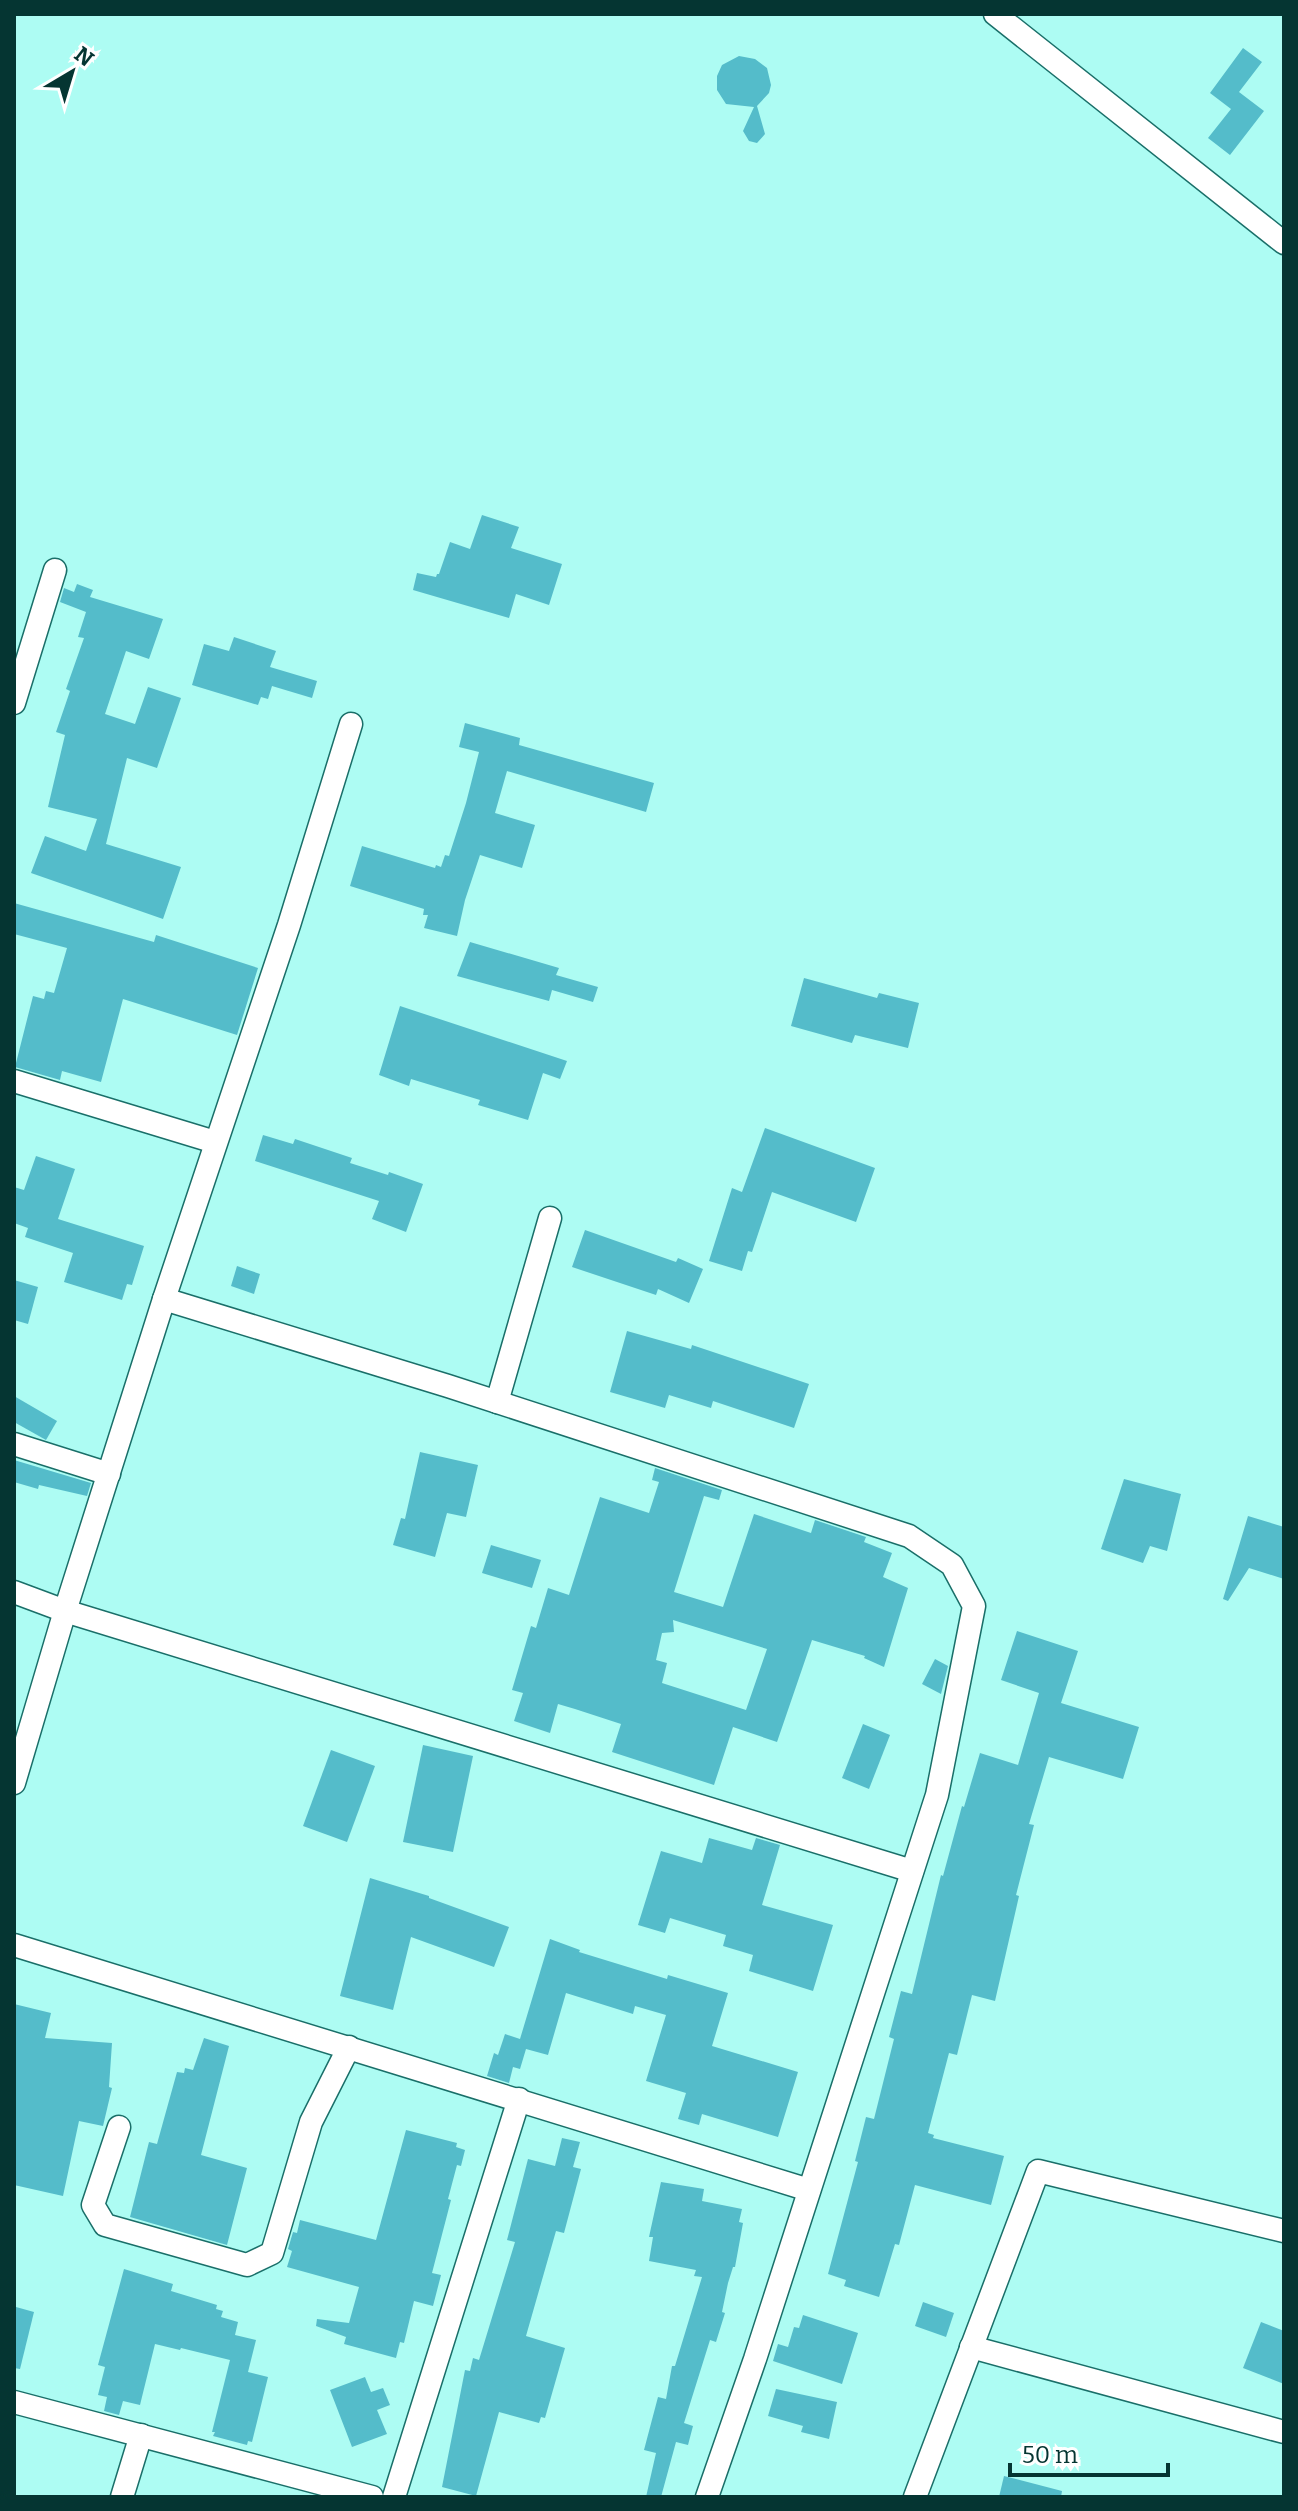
<svg xmlns="http://www.w3.org/2000/svg" width="1298" height="2511" font-family="Bitter,serif">
<rect width="100%" height="100%" fill="#adfcf3"/>
<g fill="#54bcca" fill-rule="evenodd">
<polygon points="1243,48 1262,62 1239,92 1264,111 1230,155 1208,138 1231,109 1210,93"/>
<polygon points="739,56 755,59 767,68 771,85 769,93 757,106 765,134 757,143 749,141 743,131 754,107 726,104 717,90 717,76 722,65"/>
<polygon points="482,515 519,527 511,548 562,564 549,605 516,594 509,618 413,590 417,573 436,577 437,574 439,574 450,542 470,549"/>
<polygon points="77,584 93,590 90,597 163,619 149,659 126,651 105,714 135,724 148,687 181,698 157,768 127,758 106,844 181,867 163,919 31,873 45,836 86,851 97,819 48,807 65,735 56,732 70,691 66,689 84,638 78,637 86,612 60,602 64,588 74,592"/>
<polygon points="234,637 276,651 270,667 317,681 312,698 272,686 268,699 261,697 258,705 192,685 204,644 229,651"/>
<polygon points="465,723 520,738 519,745 654,783 646,812 507,771 495,813 535,825 522,868 480,855 465,900 457,936 424,928 428,915 423,915 424,909 350,886 362,846 435,868 436,865 441,867 445,855 449,856 466,803 479,752 459,747"/>
<polygon points="14,903 154,942 156,935 258,968 237,1035 123,999 101,1082 62,1071 60,1080 15,1067 33,996 44,999 46,991 54,993 67,948 14,934"/>
<polygon points="470,942 559,968 556,975 598,987 593,1002 552,990 549,1001 457,976"/>
<polygon points="804,978 877,998 879,993 919,1003 908,1048 855,1035 852,1043 791,1026"/>
<polygon points="400,1006 567,1061 560,1079 543,1073 528,1120 478,1105 480,1100 411,1079 409,1086 379,1075"/>
<polygon points="765,1128 875,1168 856,1222 772,1192 752,1252 748,1251 742,1271 709,1261 732,1188 742,1192"/>
<polygon points="263,1135 293,1144 295,1139 352,1158 350,1163 388,1175 389,1172 423,1184 406,1232 372,1219 379,1201 255,1161"/>
<polygon points="36,1156 75,1169 58,1219 144,1246 132,1285 127,1284 122,1300 64,1282 73,1253 25,1237 28,1228 14,1223 14,1187 24,1190"/>
<polygon points="585,1230 676,1262 678,1258 703,1269 689,1303 658,1289 656,1295 572,1267"/>
<polygon points="237,1266 260,1274 254,1294 231,1286"/>
<polygon points="14,1280 38,1287 28,1324 14,1320"/>
<polygon points="627,1331 691,1349 692,1345 809,1384 794,1428 713,1401 711,1408 669,1395 665,1408 610,1392"/>
<polygon points="14,1396 57,1421 46,1440 14,1422"/>
<polygon points="420,1452 478,1465 466,1517 447,1513 435,1557 393,1545 401,1518 405,1519"/>
<polygon points="14,1460 91,1483 87,1496 39,1485 38,1489 14,1482"/>
<path d="M655 1468 722 1490 719 1500 704 1496 674 1592 723 1607 754 1514 811 1533 815 1520 866 1537 864 1542 892 1553 883 1577 908 1588 884 1667 864 1658 865 1656 812 1640 777 1742 733 1727 714 1785 612 1752 621 1724 575 1709 558 1704 550 1733 514 1721 523 1693 512 1690 531 1626 536 1628 548 1588 569 1595 600 1497 649 1513 659 1482 652 1480ZM673 1620 767 1649 746 1710 662 1683 667 1663 656 1660 662 1633 674 1632Z"/>
<polygon points="1124,1479 1181,1494 1167,1551 1150,1546 1143,1563 1101,1549"/>
<polygon points="1248,1516 1284,1527 1284,1579 1249,1568 1228,1601 1223,1599"/>
<polygon points="491,1545 541,1560 532,1588 482,1573"/>
<polygon points="1017,1631 1078,1651 1061,1703 1139,1727 1123,1779 1049,1757 1029,1824 1034,1825 1016,1895 1019,1896 995,2001 972,1995 957,2055 949,2053 928,2133 934,2135 933,2138 1004,2156 991,2205 915,2185 899,2245 895,2244 879,2297 844,2286 846,2280 828,2274 858,2162 855,2161 866,2117 874,2119 894,2039 889,2037 901,1991 912,1994 941,1875 943,1876 962,1806 964,1807 980,1753 1018,1765 1039,1693 1001,1680"/>
<polygon points="935,1659 948,1666 941,1694 922,1684"/>
<polygon points="863,1724 890,1735 869,1789 842,1778"/>
<polygon points="423,1745 473,1756 453,1852 403,1842"/>
<polygon points="331,1750 375,1766 347,1842 303,1826"/>
<polygon points="709,1838 752,1850 756,1838 780,1845 762,1905 833,1925 813,1991 749,1971 753,1955 723,1946 726,1935 670,1918 665,1933 638,1925 661,1851 702,1863"/>
<polygon points="370,1878 429,1896 429,1898 509,1927 494,1967 411,1937 393,2010 340,1996"/>
<polygon points="550,1939 580,1950 579,1952 667,1979 668,1975 728,1993 712,2046 798,2072 778,2137 702,2114 699,2125 678,2119 686,2093 646,2081 666,2015 635,2006 633,2014 566,1993 548,2055 526,2049 520,2069 513,2067 509,2083 487,2076 494,2053 498,2055 505,2034 520,2039"/>
<polygon points="14,2004 51,2013 45,2038 112,2043 109,2087 112,2088 103,2126 79,2121 63,2196 14,2185"/>
<polygon points="204,2038 229,2046 201,2155 247,2168 227,2245 130,2217 149,2142 157,2144 177,2072 184,2073 185,2068 193,2070"/>
<polygon points="406,2130 457,2143 456,2147 465,2150 461,2166 457,2165 448,2199 451,2200 432,2273 441,2275 433,2306 414,2301 404,2343 400,2342 396,2358 344,2344 346,2337 316,2326 317,2319 349,2323 359,2287 287,2267 292,2251 288,2249 293,2232 297,2233 300,2220 376,2240"/>
<polygon points="562,2138 580,2142 573,2167 581,2169 564,2233 556,2231 526,2336 565,2348 545,2418 541,2417 539,2423 499,2412 476,2496 442,2487 465,2370 470,2371 473,2358 479,2360 515,2242 507,2240 528,2159 555,2166"/>
<polygon points="661,2182 704,2189 702,2201 742,2209 739,2222 743,2223 735,2267 733,2267 728,2283 722,2312 725,2313 716,2342 710,2340 684,2423 693,2426 688,2445 676,2442 661,2497 646,2497 656,2453 644,2450 658,2397 666,2399 672,2366 675,2366 702,2277 694,2276 696,2270 649,2261 653,2237 649,2237"/>
<polygon points="124,2269 173,2284 171,2291 217,2305 216,2309 223,2311 221,2317 238,2322 235,2335 256,2340 248,2372 268,2377 252,2442 248,2441 247,2445 213,2436 215,2432 212,2432 230,2360 181,2348 180,2350 155,2344 140,2405 123,2401 119,2415 104,2411 107,2397 98,2395 105,2367 98,2365"/>
<polygon points="923,2302 954,2313 946,2337 915,2326"/>
<polygon points="16,2307 34,2312 20,2369 14,2368"/>
<polygon points="803,2315 858,2333 842,2384 773,2361 778,2344 788,2347 794,2327 799,2328"/>
<polygon points="1261,2322 1284,2331 1284,2384 1243,2368"/>
<polygon points="365,2377 371,2392 383,2388 390,2405 377,2410 387,2434 352,2447 330,2390"/>
<polygon points="776,2389 837,2402 829,2439 801,2432 803,2426 768,2416"/>
<polygon points="1004,2476 1062,2491 1061,2497 999,2497"/>
</g>
<g fill="none" stroke-linecap="round" stroke-linejoin="round">
<g stroke="#1a6f69" stroke-width="25">
<g id="minor">
<polyline points="995,14 1284,243"/>
<polyline points="14,703 55,570"/>
<polyline points="14,1081 215,1142"/>
<polyline points="164,1299 448,1386 909,1536 952,1565 974,1606 937,1795 755,2359 707,2497"/>
<polyline points="497,1402 550,1218"/>
<polyline points="14,1444 109,1474"/>
<polyline points="14,1592 65,1611 912,1871"/>
<polyline points="14,1783 65,1611 164,1299 289,925 351,724"/>
<polyline points="14,1945 809,2190"/>
<polyline points="119,2127 93,2205 105,2225 247,2265 272,2253 311,2122 349,2047"/>
<polyline points="971,2347 1284,2432"/>
<polyline points="14,2402 372,2497"/>
<polyline points="122,2497 141,2435"/>
<polyline points="394,2497 519,2099"/>
<polyline points="915,2497 1038,2171 1284,2231"/>
</g>
</g>
<use href="#minor" stroke="#fff" stroke-width="22"/>
</g>
<rect width="1298" height="2511" fill="none" stroke="#053532" stroke-width="32"/>
<g transform="translate(72 72) rotate(38)" stroke="#ffffff" stroke-width="6" paint-order="stroke">
<path d="M0-6L14 30L0 20L-14 30Z" fill="#053532"/>
<text y="-12" font-size="22" font-weight="bold" text-anchor="middle" fill="#053532">N</text>
</g>
<path d="M1010 2463v12h158v-12" fill="none" stroke="#053532" stroke-width="4"/>
<text x="1022" y="2463" font-size="24" fill="#053532" stroke="#ffffff" stroke-width="6" paint-order="stroke">50 m</text>
</svg>
